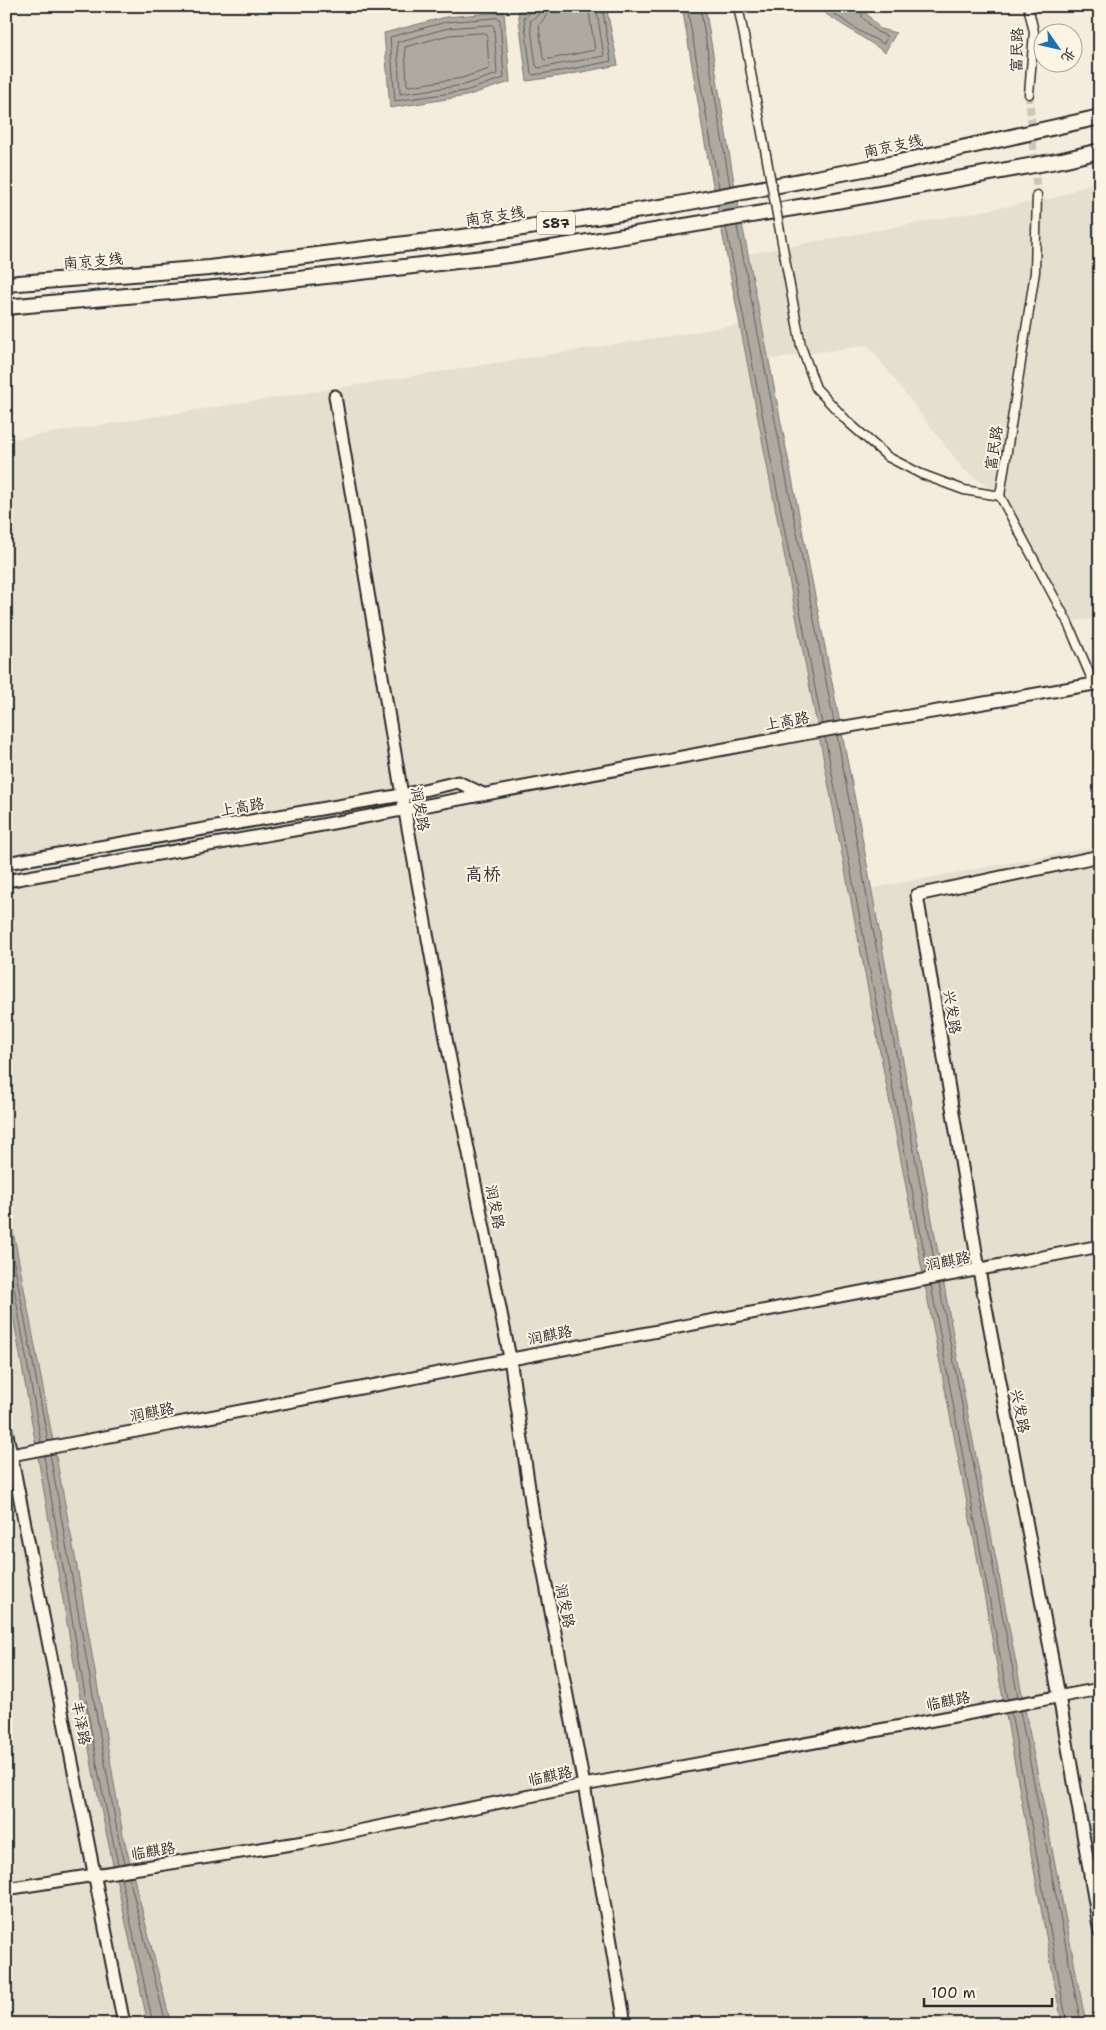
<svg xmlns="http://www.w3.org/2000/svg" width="1106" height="2030" font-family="'Shantell Sans','LXGW WenKai TC',sans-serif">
<rect width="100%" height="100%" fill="#f4edde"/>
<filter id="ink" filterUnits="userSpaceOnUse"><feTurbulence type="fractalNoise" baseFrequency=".02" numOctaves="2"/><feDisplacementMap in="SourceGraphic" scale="10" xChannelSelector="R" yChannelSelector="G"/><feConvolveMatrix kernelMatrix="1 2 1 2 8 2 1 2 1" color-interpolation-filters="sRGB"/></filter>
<g filter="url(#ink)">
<polygon fill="#e5dfd0" points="1100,179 1100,619 1067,621 1000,496 963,469 868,345 765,360 868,889 1100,846 1100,2024 6,2024 6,440 757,322 748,254 1058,197"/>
<g fill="#afaaa0" stroke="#7a7771">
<polygon points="539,6 606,6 618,65 567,75 527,81 518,11"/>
<polygon points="682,6 705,6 735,188 858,815 965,1400 1086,2024 1062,2024 976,1550 704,138"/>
<polygon points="823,6 867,6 866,13 880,29 896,33 885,52 826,14"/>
<polygon points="504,12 510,82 466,96 390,108 384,33 446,17"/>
<polygon points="6,1194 77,1567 123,1835 171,2024 148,2024 94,1777 6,1275"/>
</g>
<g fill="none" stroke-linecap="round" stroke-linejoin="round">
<g stroke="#605e5a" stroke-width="1">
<polyline points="534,6 532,12 524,17 531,73 533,75 567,70 611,61 602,6"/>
<polyline points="540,6 538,15 530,21 536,66 539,68 604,56 596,6"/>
<polyline points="548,6 546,16 539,25 543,58 545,60 595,50 588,6"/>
<polyline points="687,6 719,188"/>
<polyline points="700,6 730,186"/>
<polyline points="828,6 830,11 859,31 884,44 887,36 877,32 862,17 862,6"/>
<polygon points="498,18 500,20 504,78 465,91 395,101 390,37 446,22"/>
<polygon points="492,25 494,27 497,74 464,85 400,94 397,42 448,28"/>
<polygon points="485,33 487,35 489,69 462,78 410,86 407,85 405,47 449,35"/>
<polyline points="737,226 834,722"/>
<polyline points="726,227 822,724"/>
<polyline points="837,735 936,1270"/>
<polyline points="825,737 928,1272"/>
<polyline points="6,1221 48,1441"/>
<polyline points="6,1283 11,1283 14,1287 41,1442"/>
<polyline points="939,1284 1018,1697"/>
<polyline points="931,1285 1008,1699"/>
<polyline points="50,1454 118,1836 125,1863"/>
<polyline points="44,1456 99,1776 118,1864"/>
<polyline points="1020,1711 1081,2024"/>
<polyline points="1011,1713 1067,2024"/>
<polyline points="129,1877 166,2024"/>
<polyline points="121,1878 153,2024"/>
</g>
<polyline stroke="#ccc6ba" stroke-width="8" stroke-dasharray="8 4" stroke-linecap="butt" points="1029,94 1037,195"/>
<g stroke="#2b2b2b" stroke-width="11">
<g id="street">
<polyline points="738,6 747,51"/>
<polyline points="1028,6 1034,32 1029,94"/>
<polyline points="1037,195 1035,272 1000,496 1067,621 1094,684"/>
<polyline points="801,346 816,388 848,422 888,457 921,474 964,490 1000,496"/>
</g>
</g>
<g stroke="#2b2b2b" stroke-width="15">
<g id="secondary">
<polyline points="335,396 402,795 447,1044 510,1358 534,1522 584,1785 625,2024"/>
<polyline points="1100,856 917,895 979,1270 1059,1696 1100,1932"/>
<polyline points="6,863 402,795 458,782 481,793"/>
<polyline points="6,881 322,825 804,734 1100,683"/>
<polyline points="6,1429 124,2024"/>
<polyline points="6,1456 1100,1246"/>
<polyline points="6,1889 304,1842 584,1785 1100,1689"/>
</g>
</g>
<g stroke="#2b2b2b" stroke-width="18">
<g id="highway">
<polyline points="6,284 209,268 470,236 674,205 895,163 1100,117"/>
<polyline points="6,307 247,285 509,255 836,201 1062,160 1100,151"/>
</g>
</g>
<use href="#street" stroke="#fcf5e5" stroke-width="8"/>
<use href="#secondary" stroke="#fcf5e5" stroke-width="11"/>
<use href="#highway" stroke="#fcf5e5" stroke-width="14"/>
<g stroke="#2b2b2b" stroke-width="11" stroke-linecap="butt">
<polyline id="street-bridge" points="747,51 801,346"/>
</g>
<use href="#street-bridge" stroke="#fcf5e5" stroke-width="8"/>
</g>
</g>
<g text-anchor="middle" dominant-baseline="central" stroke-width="4" stroke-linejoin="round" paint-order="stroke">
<rect fill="#fcf5e5" stroke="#6a6863" stroke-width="1" x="537" y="211.5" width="38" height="23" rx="4"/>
<g font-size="14" font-weight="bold" fill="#2b2b2b">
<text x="556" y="223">S87</text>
</g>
<g font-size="15" fill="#2b2b2b" stroke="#fcf5e5">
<text transform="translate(1017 50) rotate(-89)">富民路</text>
<text transform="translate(893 146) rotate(-12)">南京支线</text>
<text transform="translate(495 216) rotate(-8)">南京支线</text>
<text transform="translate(93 261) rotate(-5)">南京支线</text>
<text transform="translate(994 448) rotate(-81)">富民路</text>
<text transform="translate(787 721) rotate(-10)">上高路</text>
<text transform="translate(242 807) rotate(-10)">上高路</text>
<text transform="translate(420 809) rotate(80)">润发路</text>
<text transform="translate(952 1012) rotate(81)">兴发路</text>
<text transform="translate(495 1207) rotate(79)">润发路</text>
<text transform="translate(948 1261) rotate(-11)">润麒路</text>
<text transform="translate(550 1335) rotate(-11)">润麒路</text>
<text transform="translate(1020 1411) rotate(79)">兴发路</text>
<text transform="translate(152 1412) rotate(-11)">润麒路</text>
<text transform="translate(565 1606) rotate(79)">润发路</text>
<text transform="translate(948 1701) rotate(-11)">临麒路</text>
<text transform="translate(81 1723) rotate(79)">丰泽路</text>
<text transform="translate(550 1776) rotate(-12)">临麒路</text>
<text transform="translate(153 1851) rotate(-9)">临麒路</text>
</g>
<g font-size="18" fill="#2b2b2b" stroke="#fcf5e5">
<text x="483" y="874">高桥</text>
</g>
</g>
<rect width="1106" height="2030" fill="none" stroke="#fcf5e5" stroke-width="25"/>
<rect x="12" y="12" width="1081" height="2005" fill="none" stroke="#2b2b2b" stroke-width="2" filter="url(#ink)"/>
<g transform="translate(1058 48) rotate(124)"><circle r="24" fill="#fcf5e5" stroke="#a8a49b"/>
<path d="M0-4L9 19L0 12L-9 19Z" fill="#1f6fb2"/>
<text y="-8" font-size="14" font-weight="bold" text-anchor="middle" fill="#2b2b2b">北</text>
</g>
<path d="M924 1998v8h128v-8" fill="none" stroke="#2b2b2b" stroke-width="2.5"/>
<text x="931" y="1998" font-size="15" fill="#2b2b2b" stroke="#fcf5e5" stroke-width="4" paint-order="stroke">100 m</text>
</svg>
